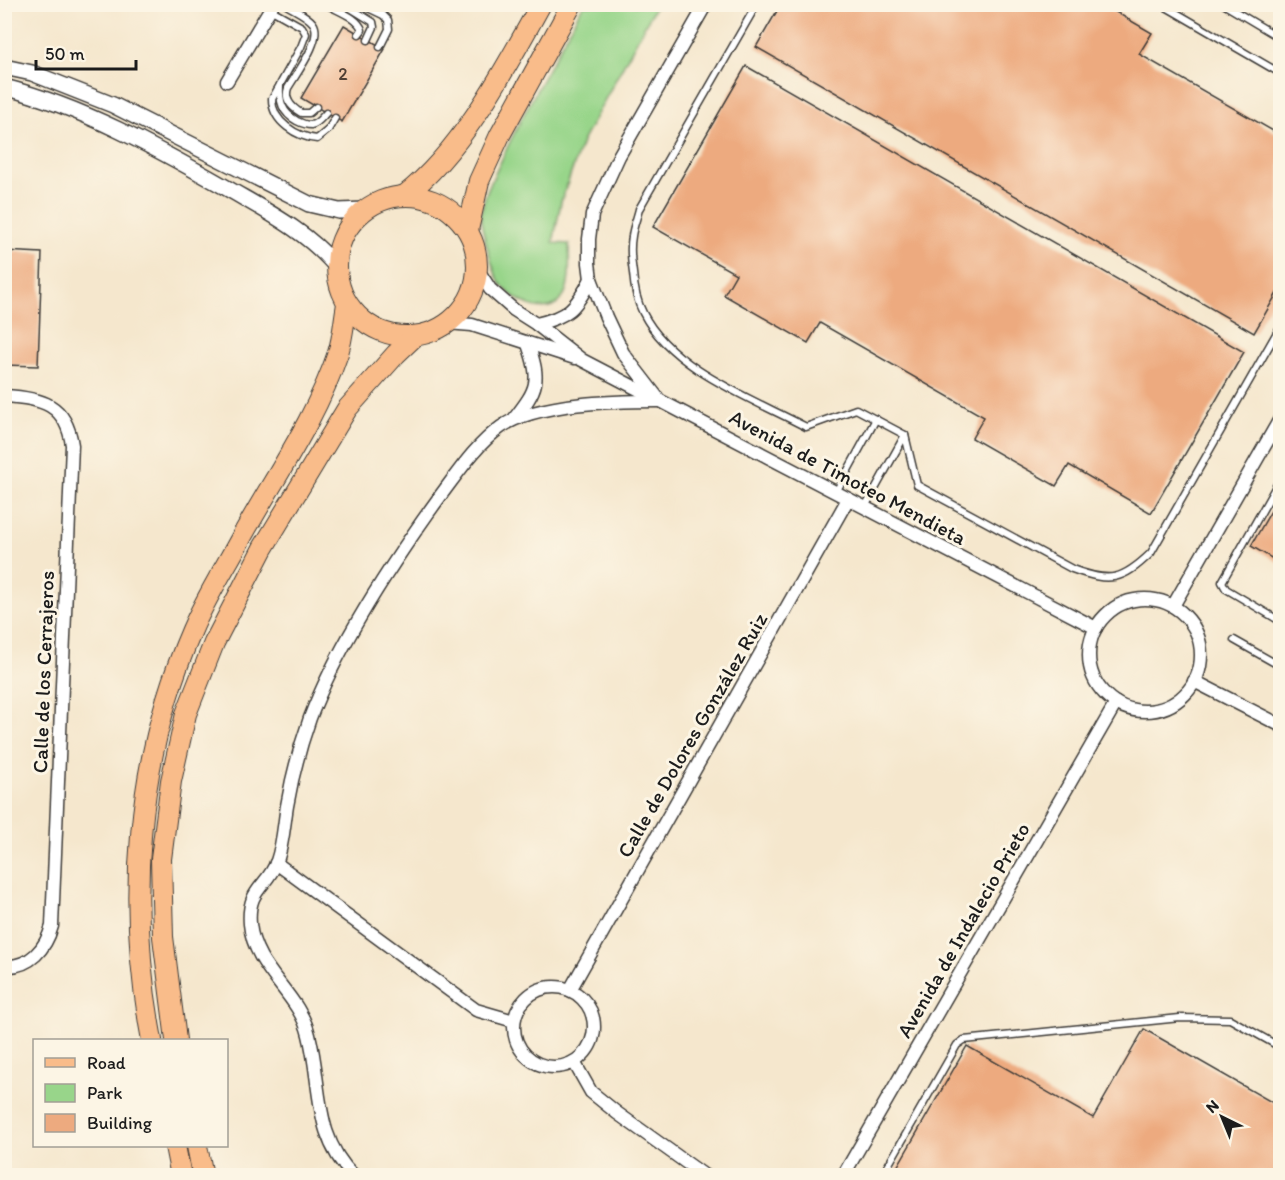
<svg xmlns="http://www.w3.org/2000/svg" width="1285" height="1180" font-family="Itim,sans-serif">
<rect width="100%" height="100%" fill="#fcf5e5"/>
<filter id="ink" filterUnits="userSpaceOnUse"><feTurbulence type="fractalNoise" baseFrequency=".0167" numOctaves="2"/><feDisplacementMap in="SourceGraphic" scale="12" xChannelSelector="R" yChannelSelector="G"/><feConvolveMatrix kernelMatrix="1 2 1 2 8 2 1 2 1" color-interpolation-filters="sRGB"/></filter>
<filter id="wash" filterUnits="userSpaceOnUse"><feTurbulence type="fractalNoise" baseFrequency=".008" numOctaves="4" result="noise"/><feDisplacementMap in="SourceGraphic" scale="24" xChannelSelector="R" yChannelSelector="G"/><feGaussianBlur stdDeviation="1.35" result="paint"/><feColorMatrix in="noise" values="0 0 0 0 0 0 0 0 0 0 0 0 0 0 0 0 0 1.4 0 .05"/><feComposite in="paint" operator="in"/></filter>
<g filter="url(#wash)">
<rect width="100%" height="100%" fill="#f5e7cd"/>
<path fill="#98d58a" stroke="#5a7853" stroke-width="1.5" d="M583 5H656L582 142 561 202 553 243 569 244C569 260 572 285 562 298 546 320 512 300 500 283 494 274 479 224 481 213 485 191 497 171 506 150 530 100 557 53 583 5Z"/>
<g id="blocks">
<g fill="#edaa7f">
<polygon points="781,4 1102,4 1152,33 1139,54 1280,135 1280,288 1254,333 756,47"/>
<polygon points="344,25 385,49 342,122 301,98"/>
<polygon points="746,66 1244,352 1151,513 1069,465 1056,486 972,438 984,417 820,323 808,343 724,295 736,274 653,227"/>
<polygon points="4,251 42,253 38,366 4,365"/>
<polygon points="1280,495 1280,563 1251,546"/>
<polygon points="1144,1029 1280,1107 1280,1176 892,1176 967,1046 1093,1118"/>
</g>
</g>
</g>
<g filter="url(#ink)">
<use href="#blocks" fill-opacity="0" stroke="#3d3a37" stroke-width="1.5"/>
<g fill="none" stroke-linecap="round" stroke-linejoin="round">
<g stroke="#3d3a37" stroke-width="9">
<g id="service">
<path d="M285 4C294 10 307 15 313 23 324 38 296 74 288 88 284 99 291 107 301 113H309L316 107"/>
<path d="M326 4C337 11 358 17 362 30L359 34"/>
<polyline points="344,4 373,22 374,27 368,40"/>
<polyline points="360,4 383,15 388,20 389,29 380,47"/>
<path d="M757 4 639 209C637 218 633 227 632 236 630 247 631 261 633 273 634 286 636 300 643 313 671 369 753 399 806 427L856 409 905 435 917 485 1072 569C1110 583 1122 581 1151 553L1280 327"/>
<polyline points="1161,4 1280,73"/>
<polyline points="1223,4 1280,38"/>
<path d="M270 9 302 27 306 34 301 47 272 99C272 122 297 137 317 139L328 130 335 118"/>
<path d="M280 85C279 101 282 113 297 121 301 123 307 125 311 125 318 124 322 117 326 113"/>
<polyline points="1280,479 1222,582 1226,589 1280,621"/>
<polyline points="836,492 876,419"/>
<polyline points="865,507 905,435"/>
<polyline points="1234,640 1280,666"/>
<polyline points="882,1176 957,1045 964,1040 1180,1018 1230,1019 1280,1047"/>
</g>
</g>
<g stroke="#3d3a37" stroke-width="15">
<g id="minor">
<polyline points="227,81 273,4"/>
<polyline points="476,267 490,289 514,310 536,324 582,360 1096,628"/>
<polyline points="447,323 472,325 575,358"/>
<path d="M536 324C568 317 576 308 591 279"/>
<path d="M4 396C42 398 66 404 72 445L52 926C46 948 30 968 4 966"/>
<polyline points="657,397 623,353 606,317 591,279 589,263 589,239 592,215 619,156 706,4"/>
<path d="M514 419C538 388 541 382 528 344"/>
<circle cx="1145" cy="655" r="56"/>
<polyline points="1173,606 1280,419"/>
<polyline points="1194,681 1280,725"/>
<polyline points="276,863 476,1010 514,1021"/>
<circle cx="554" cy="1027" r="40"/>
<polyline points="570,990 848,499"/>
<polyline points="574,1062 591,1092 617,1113 705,1176"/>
<path d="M354 1176C313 1137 322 1085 309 1035 299 993 254 969 250 924 247 888 267 888 277 861 283 844 284 824 287 806 292 777 300 746 310 718 339 642 393 561 441 495 459 471 476 445 501 427 537 402 616 401 659 401"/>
<polyline points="843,1176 1116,703"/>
</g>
</g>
<g stroke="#3d3a37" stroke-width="18">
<g id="tertiary">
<polyline points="4,67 32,73 113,105 309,204 339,211 364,210"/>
<path d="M4 87C83 107 156 148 225 187 266 211 305 230 336 266"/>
</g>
</g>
<g stroke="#3d3a37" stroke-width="22">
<g id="primary">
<path d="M404 196C463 150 505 69 541 4"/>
<circle cx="407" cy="266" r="70"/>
<polyline points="468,230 479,181 500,135 572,4"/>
<path d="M152 1040C126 903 136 759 192 630 205 599 225 568 241 538 274 478 316 419 338 353 343 338 344 320 347 304"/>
<polyline points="176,1040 163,937 161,859 171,781 186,714 214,643 263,548 347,409 396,354 415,336"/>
<polyline points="175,1146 181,1176"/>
<polyline points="197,1146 203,1176"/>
</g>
</g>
<use href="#service" stroke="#fff" stroke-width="6"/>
<use href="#minor" stroke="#fff" stroke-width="12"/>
<use href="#tertiary" stroke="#fff" stroke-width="15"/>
<use href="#primary" stroke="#f9bc8a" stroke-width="20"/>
</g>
</g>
<g text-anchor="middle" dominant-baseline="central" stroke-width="6" stroke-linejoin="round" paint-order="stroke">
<g font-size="18" fill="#504035">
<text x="343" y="74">2</text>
</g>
<g font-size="21" fill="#1c1c1c" stroke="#fcf5e5">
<text transform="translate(848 477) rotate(28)">Avenida de Timoteo Mendieta</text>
<text transform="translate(43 672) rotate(-88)">Calle de los Cerrajeros</text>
<text transform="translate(692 735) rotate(-60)">Calle de Dolores González Ruiz</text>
<text transform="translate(963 930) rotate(-60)">Avenida de Indalecio Prieto</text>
</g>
</g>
<rect width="1285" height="1180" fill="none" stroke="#fcf5e5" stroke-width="24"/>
<rect x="33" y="1039" width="195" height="108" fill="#fcf5e5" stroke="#a29e95" stroke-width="1.5"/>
<rect x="45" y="1058" width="30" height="9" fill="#f9bc8a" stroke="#a29e95" stroke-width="1.5"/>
<text x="87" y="1069" font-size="18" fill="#1c1c1c">Road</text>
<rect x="45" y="1084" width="30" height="18" fill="#98d58a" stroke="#a29e95" stroke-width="1.5"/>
<text x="87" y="1099" font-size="18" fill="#1c1c1c">Park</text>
<rect x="45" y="1114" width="30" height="18" fill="#edaa7f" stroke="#a29e95" stroke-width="1.5"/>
<text x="87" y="1129" font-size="18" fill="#1c1c1c">Building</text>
<g transform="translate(1222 1117) rotate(317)" stroke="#fcf5e5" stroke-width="4.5" paint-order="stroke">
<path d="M0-4.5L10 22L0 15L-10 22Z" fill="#1c1c1c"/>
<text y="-9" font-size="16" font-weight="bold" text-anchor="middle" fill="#1c1c1c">N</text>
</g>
<path d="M36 60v9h100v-9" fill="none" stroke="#1c1c1c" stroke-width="3"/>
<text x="45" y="60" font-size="18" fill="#1c1c1c" stroke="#fcf5e5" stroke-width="4.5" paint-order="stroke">50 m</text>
</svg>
